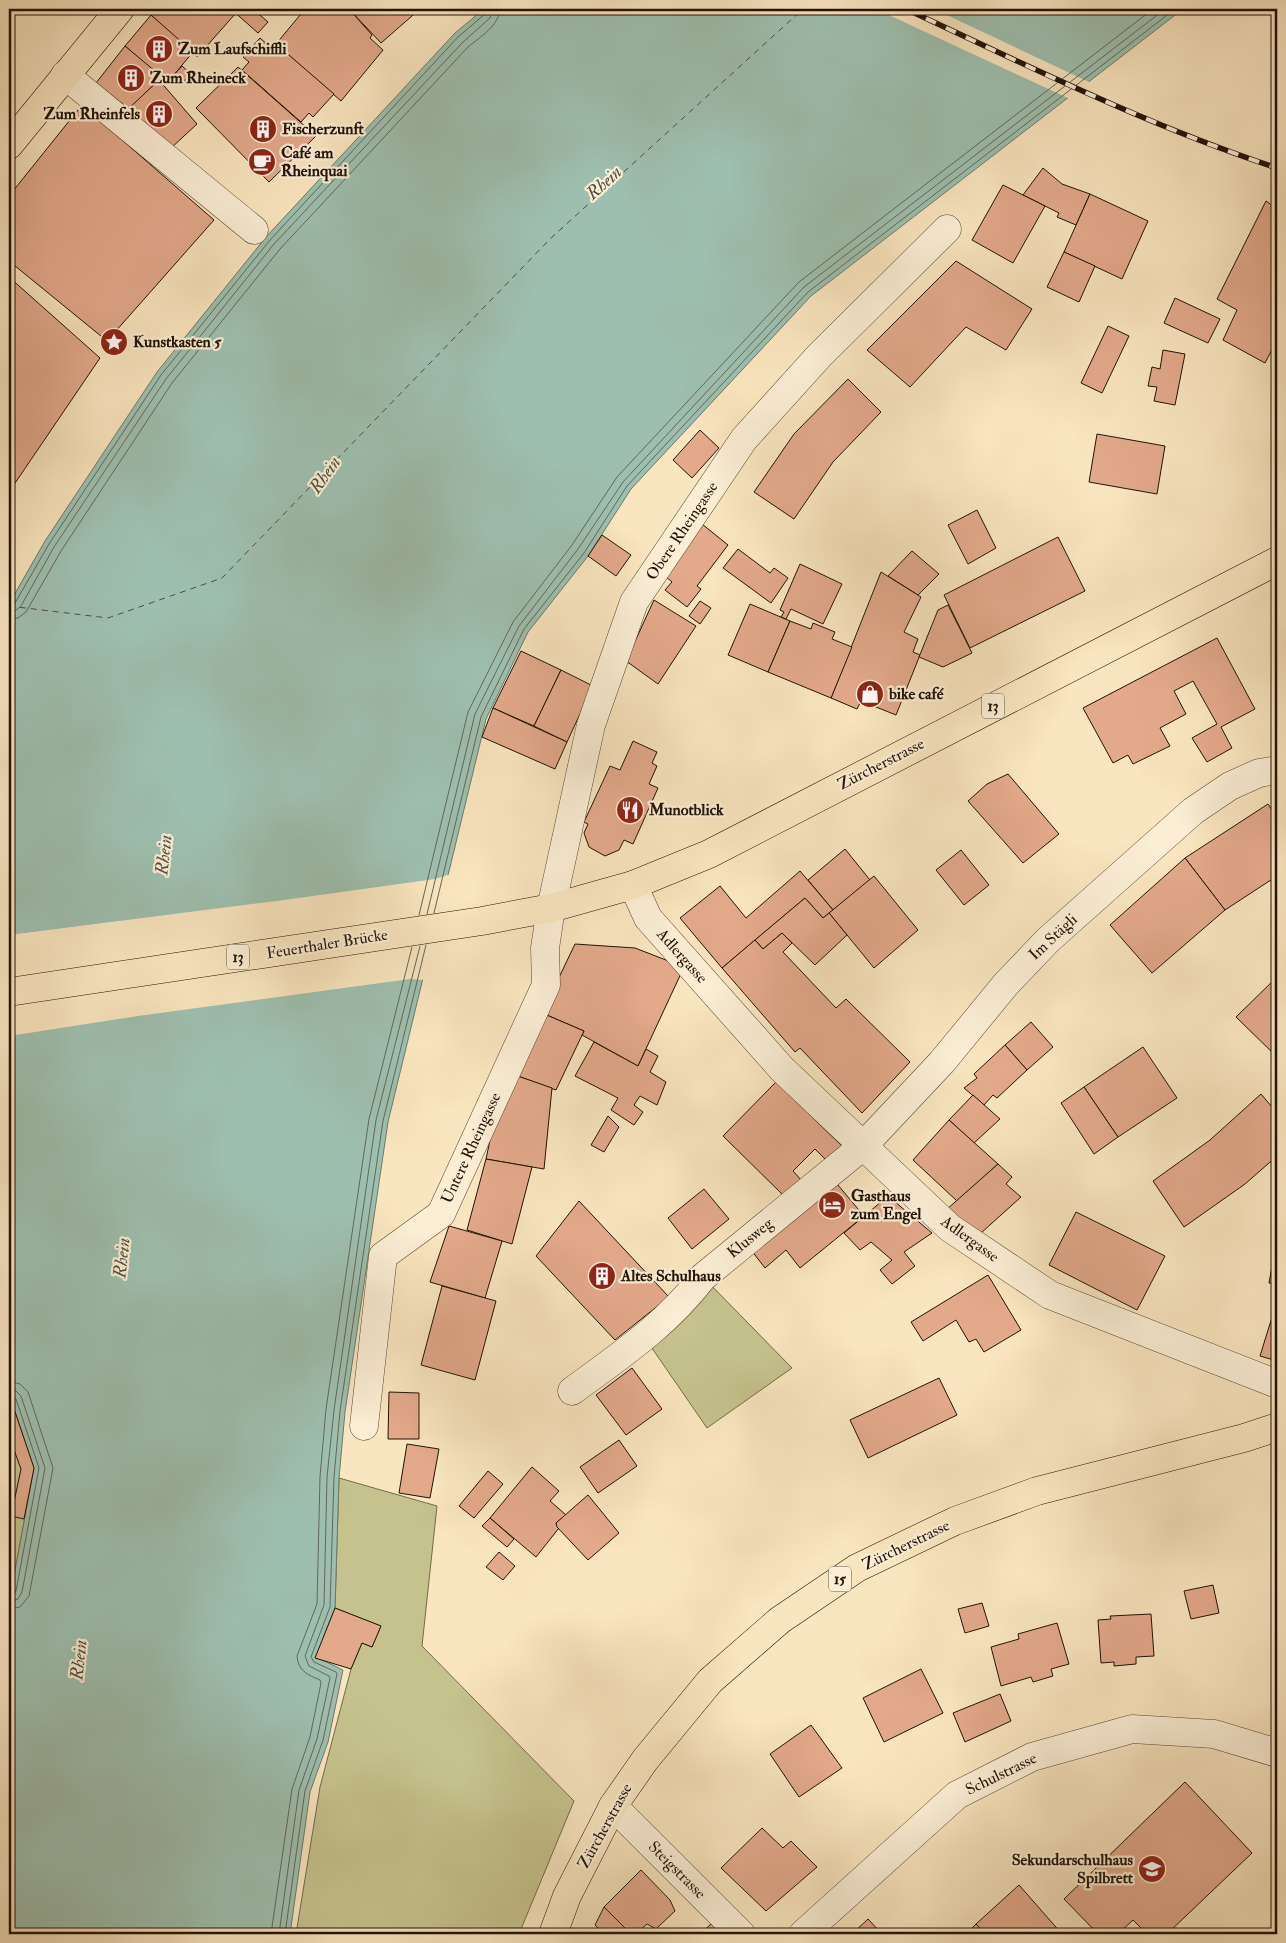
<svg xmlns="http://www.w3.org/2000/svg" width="1286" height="1943" font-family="'IM FELL Double Pica',serif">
<rect width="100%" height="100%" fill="#f9e5bf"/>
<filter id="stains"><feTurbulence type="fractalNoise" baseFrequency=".004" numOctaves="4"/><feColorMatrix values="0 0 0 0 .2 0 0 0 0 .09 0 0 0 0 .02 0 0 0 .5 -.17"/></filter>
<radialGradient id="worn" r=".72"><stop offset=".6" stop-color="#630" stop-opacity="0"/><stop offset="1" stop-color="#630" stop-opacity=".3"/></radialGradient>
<g fill="#c5c28d" stroke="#746a4a">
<polygon points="703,1277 792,1368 707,1428 645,1338"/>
<polygon points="9,1394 34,1468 9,1603"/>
<polygon points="339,1478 437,1506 422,1646 574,1801 519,1934 296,1934 320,1787 351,1669 362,1643 372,1647 381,1626 335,1608"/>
</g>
<polygon fill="#9ebfaf" stroke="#6c7a6c" points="484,9 1183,9 811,296 631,489 588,556 528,632 486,719 388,1122 345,1412 339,1478 335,1608 316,1657 343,1670 328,1742 310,1792 290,1934 9,1934 9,1603 34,1468 9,1394 9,604 45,541 157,372 266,237 455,33"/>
<g fill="#f9e5bf">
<polygon points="876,9 934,9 1091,83 1070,99"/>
<polygon points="451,874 425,980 410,979 138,1016 9,1036 9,935 284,900 435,879"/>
</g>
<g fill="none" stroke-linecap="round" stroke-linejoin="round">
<g stroke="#60685b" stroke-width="1">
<polyline points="9,605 15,603 49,544 161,375 270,240 458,37 485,14 487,9"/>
<polyline points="9,612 15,611 21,606 54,547 166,379 274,244 463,42 490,18 493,9"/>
<path d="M9 619 18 618 26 612 61 551 172 383 280 249 468 47C480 37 499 26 500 9"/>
<polyline points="434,913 481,717 524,629 584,553 627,486 808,292 1175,9"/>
<polyline points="427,914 475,714 519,626 578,549 623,482 804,287 1165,9"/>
<polyline points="419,915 468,712 513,622 572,545 617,477 799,282 1153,9"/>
<polyline points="9,1381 20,1384 28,1392 53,1468 29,1596 20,1607 9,1609"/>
<polyline points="9,1389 16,1391 21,1396 45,1468 22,1592 18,1599 9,1602"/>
<polyline points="9,1596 13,1595 16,1591 39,1468 16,1399 11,1395"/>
<path d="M271 1934 292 1789 310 1737 321 1683 320 1680C308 1675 298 1671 297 1656L317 1604 320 1477 326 1409 369 1119 412 947"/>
<polyline points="279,1934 299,1790 317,1739 330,1678 329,1676 309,1666 305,1656 324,1605 327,1477 334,1410 376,1120 420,946"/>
<polyline points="285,1934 305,1791 323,1740 337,1674 336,1672 314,1662 311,1657 330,1607 334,1477 340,1411 383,1121 426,945"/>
</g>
<polyline stroke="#4d4f42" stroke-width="1" stroke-dasharray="6 5" stroke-linecap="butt" points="9,606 108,618 222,578 550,239 803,9"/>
</g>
<g fill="#e2a98b" stroke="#221207">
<polygon points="157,9 231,9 236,13 197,57 151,15"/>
<polygon points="231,9 253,9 268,22 258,33"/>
<polygon points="305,9 349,9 372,35 370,38 383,50 341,101 276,44"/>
<polygon points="349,9 420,9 381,43"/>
<polygon points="151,15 193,52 167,83 125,46"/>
<polygon points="260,38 278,54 282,49 334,94 313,117 309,113 301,122 242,70 249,62 243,57"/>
<polygon points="125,46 162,77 129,109 96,83"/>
<polygon points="182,66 191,74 181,85 172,77"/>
<polygon points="238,67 316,136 269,182 196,108"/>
<polygon points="159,80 197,124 170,149 126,111"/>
<polygon points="82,105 214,220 107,341 9,261 9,196"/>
<polygon points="1043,168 1062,184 1090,194 1076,225 1057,217 1059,213 1023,195"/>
<polygon points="1003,185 1045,206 1013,263 972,240"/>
<polygon points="1090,194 1148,221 1122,279 1064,252"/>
<polygon points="1266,201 1277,209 1277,340 1265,363 1223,340 1237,310 1217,299"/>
<polygon points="1064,252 1095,266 1079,302 1047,287"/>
<polygon points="956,261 1032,309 1006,350 966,327 910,387 867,350"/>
<polygon points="9,277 100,358 9,492 9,375 12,370 9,366"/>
<polygon points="1175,298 1220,319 1208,343 1164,323"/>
<polygon points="1108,326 1129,336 1102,393 1081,383"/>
<polygon points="1163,350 1185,354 1175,405 1154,401 1157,387 1148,386 1152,367 1160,369"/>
<polygon points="848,379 881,412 833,462 794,519 754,492 794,434"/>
<polygon points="700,430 719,448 692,478 673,460"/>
<polygon points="1097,434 1165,446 1157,494 1089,482"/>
<polygon points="977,510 996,548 968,564 948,525"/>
<polygon points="702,524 728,545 697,586 701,589 687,607 665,590 672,582 663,574"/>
<polygon points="602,535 631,555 616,576 588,556"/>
<polygon points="1058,537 1085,591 970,648 944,595"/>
<polygon points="738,549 770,573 774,568 788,578 771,603 723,568"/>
<polygon points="912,551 939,574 918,595 888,576"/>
<polygon points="800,564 842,584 823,624 791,609 786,619 781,617 784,612 780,610"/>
<polygon points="881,572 921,597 904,632 918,639 913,652 920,655 896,715 861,701 857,709 831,698"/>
<polygon points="654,600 696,626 658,684 626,661"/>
<polygon points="700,601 711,608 700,624 689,616"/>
<polygon points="750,604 790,621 768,672 728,655"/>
<polygon points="948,605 972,653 943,667 919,657 938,610"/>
<polygon points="790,621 811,629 813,623 835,632 832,639 852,647 831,698 768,672"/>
<polygon points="1217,638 1255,709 1221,727 1232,748 1207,762 1192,738 1217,724 1193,681 1174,691 1186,714 1160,728 1170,746 1133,764 1128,755 1113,763 1083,708"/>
<polygon points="521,651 561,670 534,726 493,708"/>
<polygon points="561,670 593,686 567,742 534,726"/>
<polygon points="493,708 567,742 555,769 482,737"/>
<polygon points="633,741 657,752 652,763 657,766 649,784 658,788 633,844 624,840 619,850 605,856 589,847 584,833 588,824 584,822 610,766 620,770"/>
<polygon points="1008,774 1059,834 1023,863 968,801 987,784"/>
<polygon points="1268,804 1277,818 1277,876 1225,910 1185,858"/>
<polygon points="845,849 870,880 833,910 808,880"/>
<polygon points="961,850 989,885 964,905 936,870"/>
<polygon points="1185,858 1225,910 1152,973 1110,925"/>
<polygon points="800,871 833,910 823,918 805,898 722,968 680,918 720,886 746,918"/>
<polygon points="874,876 918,930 874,968 829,913"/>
<polygon points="805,898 823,918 829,913 847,935 815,965 782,933 763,949 755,940"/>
<polygon points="782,933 792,943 783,952 836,1008 846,999 910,1062 862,1113 800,1048 795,1052 722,968 755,940 763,949"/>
<polygon points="575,944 635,948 684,967 638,1066 582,1035 584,1031 542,1013"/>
<polygon points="1277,977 1277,1057 1236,1017"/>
<polygon points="542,1013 584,1031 556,1090 512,1074"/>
<polygon points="1031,1022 1053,1047 1027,1070 1005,1045"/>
<polygon points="594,1042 638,1066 646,1049 658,1056 650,1072 666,1082 657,1105 640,1096 634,1105 643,1112 634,1125 611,1110 618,1098 575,1076"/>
<polygon points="1005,1045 1027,1070 997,1098 993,1095 984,1105 964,1088 977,1078 974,1074"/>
<polygon points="1143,1047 1177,1098 1118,1137 1084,1087"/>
<polygon points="512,1074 552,1088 544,1169 486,1159 499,1098"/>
<polygon points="776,1082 843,1147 828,1162 815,1149 793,1171 803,1182 786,1198 723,1136"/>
<polygon points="1084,1087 1118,1137 1094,1154 1061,1103"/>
<polygon points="1261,1094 1277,1113 1277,1156 1245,1184 1184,1227 1153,1181 1210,1140"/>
<polygon points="973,1095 1000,1119 974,1143 949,1120"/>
<polygon points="608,1116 619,1127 604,1152 591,1145"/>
<polygon points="949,1120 998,1164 957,1201 913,1160"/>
<polygon points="486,1159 532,1167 512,1244 467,1230"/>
<polygon points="998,1164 1012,1177 1006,1184 1021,1197 981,1233 946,1210"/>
<polygon points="832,1178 864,1216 800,1268 786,1250 765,1268 748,1246"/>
<polygon points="704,1189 729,1219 692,1249 668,1218"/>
<polygon points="888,1196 932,1233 904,1252 915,1266 892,1284 880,1270 892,1260 871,1242 860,1250 844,1233"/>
<polygon points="579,1201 669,1297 615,1340 536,1256"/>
<polygon points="1076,1212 1165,1256 1137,1310 1049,1265"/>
<polygon points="449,1226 502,1241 485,1298 430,1282"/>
<polygon points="1277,1238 1277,1284 1269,1283"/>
<polygon points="988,1275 1021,1330 984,1352 976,1339 969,1342 956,1320 923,1341 911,1322"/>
<polygon points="442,1286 496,1301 475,1380 421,1365"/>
<polygon points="1277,1301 1277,1361 1260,1356"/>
<polygon points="632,1368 662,1409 626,1435 596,1395"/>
<polygon points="939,1378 957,1415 868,1458 850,1420"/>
<polygon points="389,1392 419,1393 419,1439 388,1439"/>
<polygon points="9,1394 34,1468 24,1519 11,1516 21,1469 9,1436"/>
<polygon points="619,1440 637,1466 598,1493 580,1467"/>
<polygon points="407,1444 439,1449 430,1498 399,1493"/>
<polygon points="532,1467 559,1491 550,1501 566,1515 556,1523 559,1528 536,1557 490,1518"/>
<polygon points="488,1471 503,1484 474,1518 459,1506"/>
<polygon points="588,1495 619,1533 588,1560 557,1527 556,1523"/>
<polygon points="490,1518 514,1539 507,1547 482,1526"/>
<polygon points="499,1552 515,1566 503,1580 486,1567"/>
<polygon points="1213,1585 1219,1613 1191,1619 1184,1591"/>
<polygon points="982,1603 989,1626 965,1633 958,1609"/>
<polygon points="335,1608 381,1626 372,1647 362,1643 351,1669 315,1658"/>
<polygon points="1151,1614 1154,1656 1136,1657 1136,1664 1114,1666 1114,1662 1101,1663 1098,1620 1111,1619 1110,1616"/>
<polygon points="1057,1623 1069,1664 1051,1669 1053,1676 1033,1682 1031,1677 1001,1686 991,1647 1019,1639 1018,1634"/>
<polygon points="921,1669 943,1713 884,1742 863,1698"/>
<polygon points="1000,1694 1011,1721 965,1742 953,1713"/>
<polygon points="811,1725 842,1768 799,1797 770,1754"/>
<polygon points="1185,1782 1252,1853 1167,1934 1147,1934 1133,1920 1118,1934 1098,1934 1064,1899"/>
<polygon points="762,1828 783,1848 791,1841 817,1867 766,1911 721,1868"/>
<polygon points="641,1870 670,1900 675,1911 656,1929 647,1924 636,1934 631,1934 604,1907"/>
<polygon points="1019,1885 1062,1934 986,1934 976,1924"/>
<polygon points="604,1907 631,1934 604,1934 595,1925"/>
<polygon points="868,1919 882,1934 852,1934"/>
<polygon points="711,1924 721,1934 700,1934"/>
<polygon points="976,1924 986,1934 966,1934"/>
</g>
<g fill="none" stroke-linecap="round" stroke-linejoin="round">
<g stroke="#584735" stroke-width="29">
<g id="minor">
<polyline points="65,75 254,230"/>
<polyline points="633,885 648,918 782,1069 950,1228 1050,1295 1277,1384"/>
<path d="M572 1391C621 1355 665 1326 703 1277L863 1146 942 1062 1006 984 1048 940 1193 811 1230 786 1259 773 1277 770"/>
<polyline points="364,1426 383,1256 441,1214 546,985 545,948 551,908 591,725 634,602 744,439 819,356 947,229"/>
<polyline points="613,1806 741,1934"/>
<polyline points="803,1934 957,1795 1032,1757 1132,1729 1214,1734 1277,1753"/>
</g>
</g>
<g stroke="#221207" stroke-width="29">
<g id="major">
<polyline points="9,145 120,9"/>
<polyline points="9,992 482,921 551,908 633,885 709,854 1277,561"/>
<polyline points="553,1934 567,1896 613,1806 645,1760 710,1681 780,1620 857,1568 955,1521 1037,1491 1244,1438 1277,1427"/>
</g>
</g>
<use href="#minor" stroke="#fbeed5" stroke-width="28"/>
<use href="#major" stroke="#f9e5bf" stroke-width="28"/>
<g stroke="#221207" stroke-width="5.5">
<path id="rail" d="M906 9C1028 66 1149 126 1277 168"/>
</g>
<use href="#rail" stroke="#fbeed5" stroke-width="4" stroke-dasharray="11" stroke-linecap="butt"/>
</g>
<defs>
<g id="building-disc" transform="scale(1.4375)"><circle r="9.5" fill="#8f2418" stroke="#fbeed5"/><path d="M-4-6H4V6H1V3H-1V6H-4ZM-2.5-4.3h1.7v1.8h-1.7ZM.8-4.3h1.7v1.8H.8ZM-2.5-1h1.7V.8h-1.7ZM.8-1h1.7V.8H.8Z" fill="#fff"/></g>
<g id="cafe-disc" transform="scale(1.4375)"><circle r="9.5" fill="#8f2418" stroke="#fbeed5"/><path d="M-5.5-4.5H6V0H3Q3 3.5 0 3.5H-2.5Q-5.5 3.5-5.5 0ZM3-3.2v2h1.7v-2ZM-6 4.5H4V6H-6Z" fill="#fff"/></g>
<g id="sight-disc" transform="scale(1.4375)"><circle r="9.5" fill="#8f2418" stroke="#fbeed5"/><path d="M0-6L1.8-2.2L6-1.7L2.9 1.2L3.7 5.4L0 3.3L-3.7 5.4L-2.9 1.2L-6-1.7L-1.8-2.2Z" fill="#fff"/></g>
<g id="shop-disc" transform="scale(1.4375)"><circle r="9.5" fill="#8f2418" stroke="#fbeed5"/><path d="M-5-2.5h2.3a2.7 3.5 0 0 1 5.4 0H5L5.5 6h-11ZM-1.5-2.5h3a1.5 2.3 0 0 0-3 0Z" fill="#fff"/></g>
<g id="restaurant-disc" transform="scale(1.4375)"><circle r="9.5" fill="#8f2418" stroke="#fbeed5"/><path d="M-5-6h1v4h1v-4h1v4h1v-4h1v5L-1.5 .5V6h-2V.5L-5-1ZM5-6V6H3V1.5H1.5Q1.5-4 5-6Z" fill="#fff"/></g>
<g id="hotel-disc" transform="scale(1.4375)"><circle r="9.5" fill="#8f2418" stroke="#fbeed5"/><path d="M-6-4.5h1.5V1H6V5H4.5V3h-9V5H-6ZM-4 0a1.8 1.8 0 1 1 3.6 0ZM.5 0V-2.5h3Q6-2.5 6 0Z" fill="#fff"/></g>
<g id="school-disc" transform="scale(1.4375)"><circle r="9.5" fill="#8f2418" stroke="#fbeed5"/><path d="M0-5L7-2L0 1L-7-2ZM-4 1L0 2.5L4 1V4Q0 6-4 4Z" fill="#fff"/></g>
</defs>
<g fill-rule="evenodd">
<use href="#building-disc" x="159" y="49"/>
<use href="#building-disc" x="131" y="78"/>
<use href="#building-disc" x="159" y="114"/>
<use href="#building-disc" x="263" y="129"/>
<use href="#cafe-disc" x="262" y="162"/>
<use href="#sight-disc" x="114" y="342"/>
<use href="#shop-disc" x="870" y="694"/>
<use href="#restaurant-disc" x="630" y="810"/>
<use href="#hotel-disc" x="832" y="1205"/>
<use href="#building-disc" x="602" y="1276"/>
<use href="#school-disc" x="1152" y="1869"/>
</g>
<g text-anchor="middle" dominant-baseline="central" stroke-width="4.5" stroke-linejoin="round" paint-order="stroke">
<g fill="#fbeed5" stroke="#635445" stroke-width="1">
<rect x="982" y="693.5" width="22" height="25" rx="4"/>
<rect x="227" y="944.5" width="22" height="25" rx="4"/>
<rect x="829" y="1566.5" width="22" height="25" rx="4"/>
</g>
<g font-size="15" font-weight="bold" fill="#221207">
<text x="993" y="706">13</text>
<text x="238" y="957">13</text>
<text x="840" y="1579">15</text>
</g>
<g font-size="16" font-weight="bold" fill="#221207" stroke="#fbeed5" text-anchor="start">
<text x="178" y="49">Zum Laufschiffli</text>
<text x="150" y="78">Zum Rheineck</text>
<text x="140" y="114" text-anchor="end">Zum Rheinfels</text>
<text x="282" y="129">Fischerzunft</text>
<text x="281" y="153">Café am<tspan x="281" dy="18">Rheinquai</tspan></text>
<text x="133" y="342">Kunstkasten 5</text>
<text x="889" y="694">bike café</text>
<text x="649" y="810">Munotblick</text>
<text x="851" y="1196">Gasthaus<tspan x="851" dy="18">zum Engel</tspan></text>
<text x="621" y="1276">Altes Schulhaus</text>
<text x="1133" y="1860" text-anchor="end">Sekundarschulhaus<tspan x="1133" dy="18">Spilbrett</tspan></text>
</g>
<g font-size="16" fill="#221207" stroke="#fbeed5">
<text transform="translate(682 531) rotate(-56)">Obere Rheingasse</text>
<text transform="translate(881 764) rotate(-27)">Zürcherstrasse</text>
<text transform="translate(1053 937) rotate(-43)">Im Stägli</text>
<text transform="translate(327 944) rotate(-9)">Feuerthaler Brücke</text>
<text transform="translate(682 956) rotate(48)">Adlergasse</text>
<text transform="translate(471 1148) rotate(-65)">Untere Rheingasse</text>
<text transform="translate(750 1238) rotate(-39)">Klusweg</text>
<text transform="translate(970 1239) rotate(36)">Adlergasse</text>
<text transform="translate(906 1545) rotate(-26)">Zürcherstrasse</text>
<text transform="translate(1001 1774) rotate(-26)">Schulstrasse</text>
<text transform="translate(605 1826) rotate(-61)">Zürcherstrasse</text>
<text transform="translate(677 1870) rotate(45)">Steigstrasse</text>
</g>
<g font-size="18" font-style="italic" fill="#4d4f42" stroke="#fbeed5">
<text transform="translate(604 183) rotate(-42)">Rhein</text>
<text transform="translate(325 475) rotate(-55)">Rhein</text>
<text transform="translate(164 855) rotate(-84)">Rhein</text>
<text transform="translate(122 1258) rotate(-84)">Rhein</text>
<text transform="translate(79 1660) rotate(-84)">Rhein</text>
</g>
</g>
<rect width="1286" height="1943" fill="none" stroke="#f9e5bf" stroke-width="30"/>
<rect x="10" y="10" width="1266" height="1923" fill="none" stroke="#221207" stroke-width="2.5"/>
<rect x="15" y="15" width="1256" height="1913" fill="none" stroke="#221207"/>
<rect width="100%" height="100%" filter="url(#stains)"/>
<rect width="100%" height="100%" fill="url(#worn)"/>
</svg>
